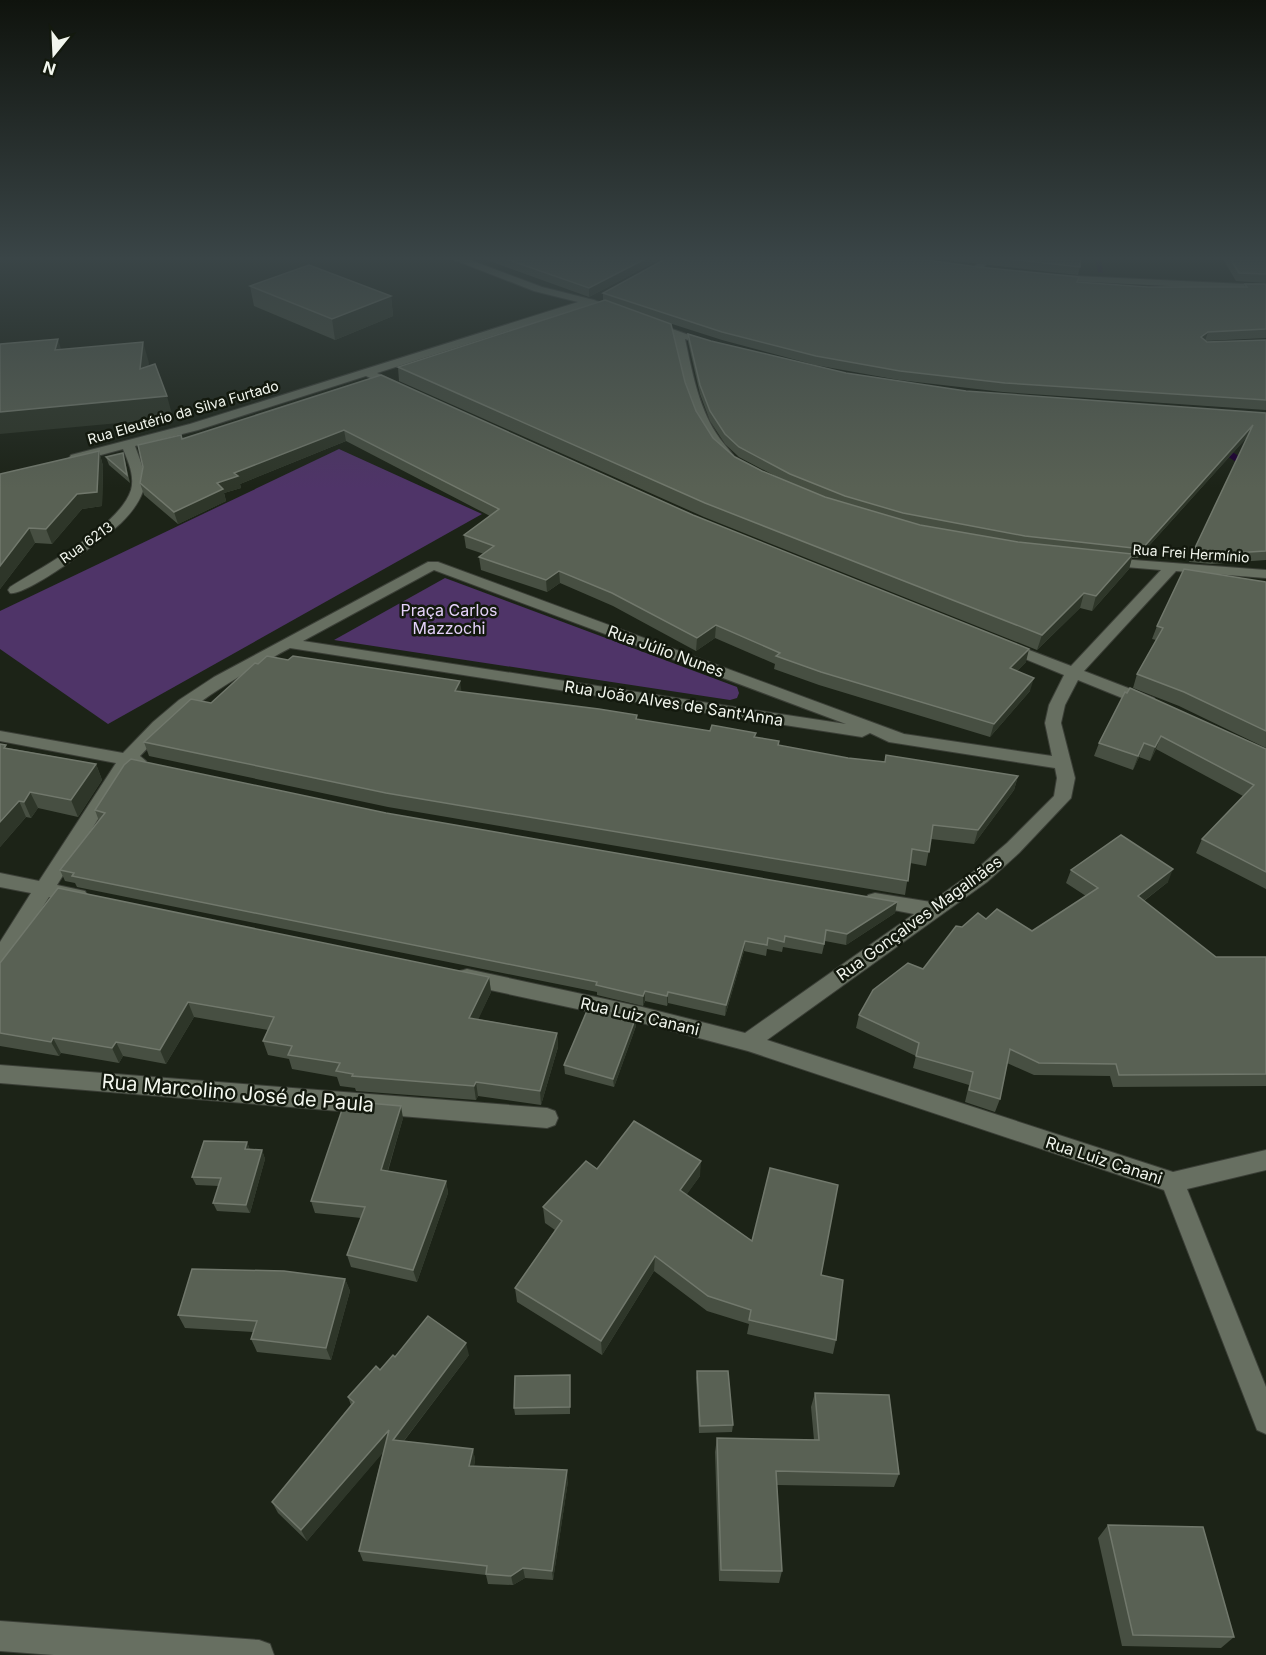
<svg xmlns="http://www.w3.org/2000/svg" width="1266" height="1655" font-family="Inter,sans-serif">
<rect width="100%" height="100%" fill="#1c2317"/>
<g fill="#4f3468">
<polygon points="339,449 482,514 108,724 0,649 0,611"/>
<polygon points="445,578 737,687 739,693 737,698 730,700 334,640"/>
</g>
<g fill="none" stroke-linecap="round" stroke-linejoin="round">
<g fill="#1c0031" fill-rule="evenodd">
<polygon points="1095,257 1101,257 1103,273 1098,272"/>
<polygon points="1215,444 1221,444 1266,475 1266,482 1215,448"/>
</g>
<g stroke="#3b3f37" stroke-width="2">
<g id="minor">
<path d="M451 257H462L542 287 594 300 624 312 619 315 589 305 377 373 400 384V388H392L366 376 198 430 135 446C140 460 148 477 143 491 139 503 131 513 122 522 108 536 26 597 10 593L8 590 10 587C43 566 119 527 131 490 135 476 128 461 123 449L75 462 69 458 71 455 190 424 578 302 534 291 452 259Z"/>
<polygon points="982,257 992,257 980,272 974,272 972,270"/>
<polygon points="1055,275 1266,285 1266,291 1052,280 1052,276"/>
<path d="M650 321 714 344 709 347 685 339C692 371 698 405 716 433 721 441 727 447 733 455L731 458H723C691 424 682 379 673 335L646 326 645 324Z"/>
<path d="M1107 558 1266 570V578L1176 571 1084 671 1154 698 1156 702 1154 706H1142L1078 680 1065 705 1061 723 1075 778 1071 798 1019 853 987 882 767 1040 1173 1172 1266 1150V1170L1187 1189 1266 1387V1434L1257 1430 1164 1190 748 1051 642 1023 467 985 460 983 457 977 460 971 467 969 642 1007 745 1033 914 914 868 905 865 900 868 895 875 893 931 902 973 872 1007 843 1054 796 1057 778 1055 768 889 742 870 733 862 737 290 648C229 681 188 705 140 756L146 761 143 765 131 766 57 885 85 891 88 896 85 901 78 903 49 897 7 963 0 966V942L31 893 0 887V873L39 881 116 763 0 741V731L123 753 153 722 179 700 214 677 428 562H438L904 734 1052 756 1045 723 1049 705 1064 675 1001 649 998 646 1006 641 1011 643 1071 666 1161 570 1102 565 1100 562 1102 559ZM434 570 846 724 303 641Z"/>
<polygon points="0,1065 547,1108 555,1111 558,1118 555,1125 547,1128 0,1083"/>
<polygon points="0,1621 259,1640 270,1644 274,1655 54,1655 0,1651"/>
</g>
</g>
<use href="#minor" fill="#676f61" fill-rule="evenodd"/>
</g>
<g fill="#474f42">
<polygon points="478,257 664,257 589,297"/>
<polygon points="920,257 1076,257 1080,267 1078,275"/>
<polygon points="1226,257 1266,257 1266,283 1236,281 1224,261"/>
<polygon points="1078,282 1148,287 1244,287 1245,284 1266,284 1266,338 1205,341 1207,342 1266,340 1266,410 1003,392 899,380 815,365 722,340 669,323 685,382 696,411 713,438 735,457 762,471 777,477 739,457 725,444 710,421 700,394 688,342 688,334 711,341 846,373 966,391 1266,413 1266,560 1211,564 1189,562 1193,552 1248,436 1138,558 1132,558 1129,569 1092,611 1080,608 1037,650 704,517 399,381 398,367 603,301 603,293"/>
<polygon points="250,286 391,296 393,316 335,340 254,306"/>
<polygon points="381,375 693,515 1026,662 1017,671 1030,691 990,737 819,685 774,669 775,664 715,638 696,651 613,606 560,583 547,592 481,570 479,557 484,554 466,548 464,535 490,516 346,441 240,484 241,488 224,493 226,501 178,524 144,495 140,483 182,439"/>
<polygon points="99,451 103,466 102,506 82,509 52,544 35,543 0,589 0,474"/>
<polygon points="106,457 125,461 130,483 109,465"/>
<polygon points="1266,582 1266,748 1179,706 1133,688 1137,674 1156,640 1152,639 1157,626"/>
<polygon points="288,660 462,692 710,731 756,733 755,737 779,746 848,758 1018,776 1014,790 974,844 931,839 926,866 910,863 905,895 388,807 149,756 144,742 211,703 258,664"/>
<polygon points="1125,692 1266,749 1266,889 1196,853 1202,839 1243,796 1156,749 1150,761 1139,757 1133,770 1094,756 1099,743"/>
<polygon points="8,748 96,764 102,780 78,817 38,808 31,818 26,817 0,847"/>
<polygon points="95,810 386,813 897,902 895,913 846,945 825,941 822,954 783,947 782,952 767,949 766,956 744,951 725,1016 668,1003 667,1006 645,1001 643,1006 597,995 597,992 77,887 75,883 65,881 60,870 99,821"/>
<polygon points="1071,870 1168,882 1144,901 1216,957 1266,957 1266,1086 1113,1087 1110,1076 1034,1075 1007,1063 1000,1099 995,1112 965,1102 969,1085 913,1068 916,1056 856,1028 859,1015 923,969 962,927 986,919 1032,931 1086,896 1066,883"/>
<polygon points="0,963 489,977 491,992 478,1019 557,1033 558,1047 541,1105 478,1096 476,1100 356,1091 355,1088 340,1086 337,1077 292,1069 289,1059 268,1055 263,1041 268,1030 194,1017 166,1064 123,1056 119,1063 61,1053 59,1056 0,1046"/>
<polygon points="636,1017 636,1026 614,1087 565,1074 564,1065"/>
<polygon points="403,1118 388,1171 446,1181 448,1193 417,1282 351,1267 347,1255 361,1218 315,1213 311,1201"/>
<polygon points="247,1142 250,1150 262,1150 265,1159 250,1213 217,1211 213,1203 219,1186 196,1185 192,1177"/>
<polygon points="597,1169 700,1176 686,1195 752,1241 821,1275 836,1340 833,1354 747,1334 749,1324 707,1311 654,1271 602,1355 517,1302 515,1288 555,1230 545,1223 543,1207"/>
<polygon points="345,1279 350,1291 331,1360 257,1352 251,1339 253,1332 185,1328 178,1315"/>
<polygon points="469,1355 404,1441 473,1449 475,1460 474,1466 568,1481 553,1580 525,1578 513,1585 488,1584 486,1575 363,1561 359,1551 383,1452 307,1541 278,1513 272,1502 351,1405 348,1397 380,1370 395,1357"/>
<polygon points="697,1371 733,1425 732,1432 699,1433 696,1378"/>
<polygon points="570,1382 570,1414 515,1415 514,1408"/>
<polygon points="815,1393 899,1474 894,1487 777,1485 782,1571 779,1583 719,1581 715,1452 717,1438 814,1440 811,1407"/>
<polygon points="1108,1525 1234,1637 1221,1648 1122,1646 1098,1538"/>
</g>
<g fill="#2e3629">
<polygon points="649,257 664,257 589,297 589,288"/>
<polygon points="391,296 393,316 335,340 332,319"/>
<polygon points="1208,332 1205,341 1201,337"/>
<polygon points="58,339 64,359 55,350"/>
<polygon points="143,342 149,363 146,390 140,369"/>
<polygon points="167,396 173,418 0,434 0,412"/>
<polygon points="1253,425 1250,434 1138,558 1142,549"/>
<polygon points="344,430 346,441 240,484 241,488 224,493 226,501 178,524 174,512 217,483 234,473"/>
<polygon points="99,451 103,466 102,506 82,509 52,544 46,529"/>
<polygon points="29,528 35,543 0,589 0,566"/>
<polygon points="1133,554 1129,569 1092,611 1096,596"/>
<polygon points="559,571 560,583 547,592 546,580"/>
<polygon points="1084,593 1080,608 1037,650 1042,635"/>
<polygon points="716,625 715,638 696,651 697,638"/>
<polygon points="1029,649 1026,662 1007,681 1010,668"/>
<polygon points="1034,678 1030,691 990,737 994,724"/>
<polygon points="460,681 462,695 455,691"/>
<polygon points="1161,736 1156,749 1150,761 1155,747"/>
<polygon points="1144,743 1139,757 1133,770 1138,756"/>
<polygon points="96,764 102,780 78,817 71,800"/>
<polygon points="1018,776 1014,790 974,844 978,830"/>
<polygon points="30,792 38,808 31,818 24,802"/>
<polygon points="19,801 26,817 0,847 0,822"/>
<polygon points="1173,869 1168,882 1133,909 1138,896"/>
<polygon points="897,902 895,913 846,945 847,934"/>
<polygon points="745,941 744,951 725,1016 726,1005"/>
<polygon points="489,977 491,992 472,1033 469,1018"/>
<polygon points="645,991 645,1001 643,1006 643,996"/>
<polygon points="668,992 668,1003 667,1006 667,996"/>
<polygon points="188,1002 194,1017 166,1064 160,1050"/>
<polygon points="636,1017 636,1026 614,1087 613,1079"/>
<polygon points="557,1033 558,1047 541,1105 540,1091"/>
<polygon points="53,1038 61,1053 59,1056 51,1042"/>
<polygon points="116,1042 123,1056 119,1063 112,1048"/>
<polygon points="476,1082 478,1096 476,1100 474,1086"/>
<polygon points="401,1106 403,1118 384,1183 381,1170"/>
<polygon points="247,1142 250,1151 245,1149"/>
<polygon points="262,1150 265,1159 250,1213 246,1205"/>
<polygon points="701,1161 700,1176 679,1205 680,1190"/>
<polygon points="446,1181 448,1193 417,1282 413,1270"/>
<polygon points="655,1256 654,1271 602,1355 601,1341"/>
<polygon points="345,1279 350,1291 331,1360 326,1348"/>
<polygon points="466,1343 469,1355 396,1451 393,1440"/>
<polygon points="389,1430 393,1441 307,1541 301,1530"/>
<polygon points="473,1449 475,1460 472,1477 469,1466"/>
<polygon points="567,1470 568,1481 553,1580 552,1571"/>
<polygon points="523,1568 525,1578 513,1585 511,1576"/>
</g>
<g fill="#596154" stroke="#71786c" stroke-width="1.5">
<polygon points="500,257 649,257 589,288"/>
<polygon points="669,257 904,257 978,267 1079,277 1077,282 1148,287 1247,287 1245,284 1266,284 1266,329 1208,332 1201,337 1207,342 1266,340 1266,400 1005,383 900,371 816,356 722,332 603,293"/>
<polygon points="991,257 1080,257 1080,267"/>
<polygon points="1229,257 1266,257 1266,274 1239,273"/>
<polygon points="309,265 391,296 332,319 250,286"/>
<polygon points="605,300 671,324 685,382 696,411 713,438 735,457 762,471 825,497 920,525 1018,542 1133,554 1096,596 1084,593 1042,635 705,503 398,367"/>
<polygon points="688,334 711,341 846,373 966,391 1266,413 1266,551 1215,554 1193,552 1253,425 1142,549 1025,536 903,513 845,496 790,474 739,447 725,434 710,411 700,385"/>
<polygon points="58,339 55,350 143,342 140,369 155,364 167,396 0,412 0,344"/>
<polygon points="381,375 693,515 1029,649 1010,668 1034,678 994,724 821,672 776,656 780,653 716,625 697,638 612,593 559,571 546,580 479,557 494,546 464,535 499,509 344,430 234,473 238,476 217,483 223,489 174,512 140,483 143,467 138,445 181,435 182,439"/>
<polygon points="99,451 97,492 77,494 46,529 29,528 0,566 0,474"/>
<polygon points="123,453 127,475 106,457"/>
<polygon points="1184,569 1266,582 1266,731 1184,692 1137,674 1163,628 1157,626"/>
<polygon points="267,656 288,660 293,656 460,681 455,691 599,709 637,715 636,719 710,731 712,725 756,733 754,737 779,741 778,745 848,758 885,762 886,755 1018,776 978,830 933,825 929,852 912,849 908,881 386,793 144,742 191,699 211,703 255,663 258,664"/>
<polygon points="1130,688 1266,749 1266,872 1202,839 1254,785 1161,736 1155,747 1144,743 1138,756 1099,743 1125,692 1127,693"/>
<polygon points="0,744 6,745 4,748 96,764 71,800 30,792 24,802 19,801 0,822"/>
<polygon points="131,759 386,813 897,902 847,934 826,930 824,944 785,936 784,942 768,938 767,945 745,941 726,1005 668,992 667,996 645,991 643,996 596,985 597,982 72,876 74,873 60,870 105,813 95,810 124,765"/>
<polygon points="1121,835 1173,869 1138,896 1216,957 1266,957 1266,1074 1119,1075 1116,1064 1039,1063 1010,1049 1000,1099 969,1090 973,1072 916,1056 919,1043 859,1015 873,990 908,963 923,969 956,926 962,927 978,913 986,919 997,909 1032,931 1098,888 1071,870"/>
<polygon points="58,888 489,977 469,1018 557,1033 540,1091 476,1082 474,1086 352,1076 353,1074 336,1071 340,1063 288,1055 292,1046 263,1041 274,1017 188,1002 160,1050 116,1042 112,1048 53,1038 51,1042 0,1033 0,963"/>
<polygon points="589,1006 636,1017 613,1079 564,1065"/>
<polygon points="345,1101 401,1106 381,1170 446,1181 413,1270 347,1255 365,1207 311,1201"/>
<polygon points="634,1121 701,1161 680,1190 752,1241 770,1168 838,1185 821,1275 843,1280 836,1340 749,1320 751,1310 708,1296 655,1256 601,1341 515,1288 562,1221 543,1207 586,1161 597,1169"/>
<polygon points="204,1141 247,1142 245,1149 262,1150 246,1205 213,1203 221,1178 192,1177"/>
<polygon points="192,1269 284,1271 345,1279 326,1348 251,1339 257,1321 178,1315"/>
<polygon points="428,1316 466,1343 393,1440 473,1449 469,1466 567,1470 552,1571 523,1568 511,1576 486,1574 487,1566 359,1551 389,1430 301,1530 272,1502 354,1402 348,1397 376,1366 380,1370 393,1355 395,1357"/>
<polygon points="697,1371 728,1371 733,1425 700,1426"/>
<polygon points="570,1375 570,1407 514,1408 515,1376"/>
<polygon points="815,1393 889,1395 899,1474 776,1471 782,1571 721,1570 717,1438 819,1440"/>
<polygon points="1108,1525 1203,1527 1234,1637 1133,1635"/>
</g>
<linearGradient id="sky" x2="0" y2="1"><stop stop-color="#0f130d"/><stop offset="0.53" stop-color="#3a4547"/><stop offset="1" stop-color="#3a4547" stop-opacity="0"/></linearGradient>
<rect width="1266" height="488" fill="url(#sky)"/>
<g text-anchor="middle" dominant-baseline="central" stroke-width="5" stroke-linejoin="round" paint-order="stroke">
<g font-size="14" fill="#f2f6ee" stroke="#13190e">
<text transform="translate(183 412) rotate(-16)">Rua Eleutério da Silva Furtado</text>
<text transform="translate(86 542) rotate(-35)">Rua 6213</text>
<text transform="translate(1191 553) rotate(4)">Rua Frei Hermínio</text>
</g>
<g font-size="16" fill="#e4d1f9" stroke="#13190e">
<text x="449" y="610">Praça Carlos<tspan x="449" dy="18">Mazzochi</tspan></text>
</g>
<g font-size="16" fill="#f2f6ee" stroke="#13190e">
<text transform="translate(666 651) rotate(20)">Rua Júlio Nunes</text>
<text transform="translate(674 703) rotate(9)">Rua João Alves de Sant'Anna</text>
<text transform="translate(919 918) rotate(-36)">Rua Gonçalves Magalhães</text>
<text transform="translate(640 1016) rotate(13)">Rua Luiz Canani</text>
<text transform="translate(1104 1160) rotate(18)">Rua Luiz Canani</text>
</g>
<g font-size="20" fill="#f2f6ee" stroke="#13190e">
<text transform="translate(238 1093) rotate(5)">Rua Marcolino José de Paula</text>
</g>
</g>
<g transform="translate(54 54) rotate(198)" stroke="#13190e" stroke-width="4.5" paint-order="stroke">
<path d="M0-4.5L10 22L0 15L-10 22Z" fill="#f2f6ee"/>
<text y="-9" font-size="16" font-weight="bold" text-anchor="middle" fill="#f2f6ee">N</text>
</g>
</svg>
